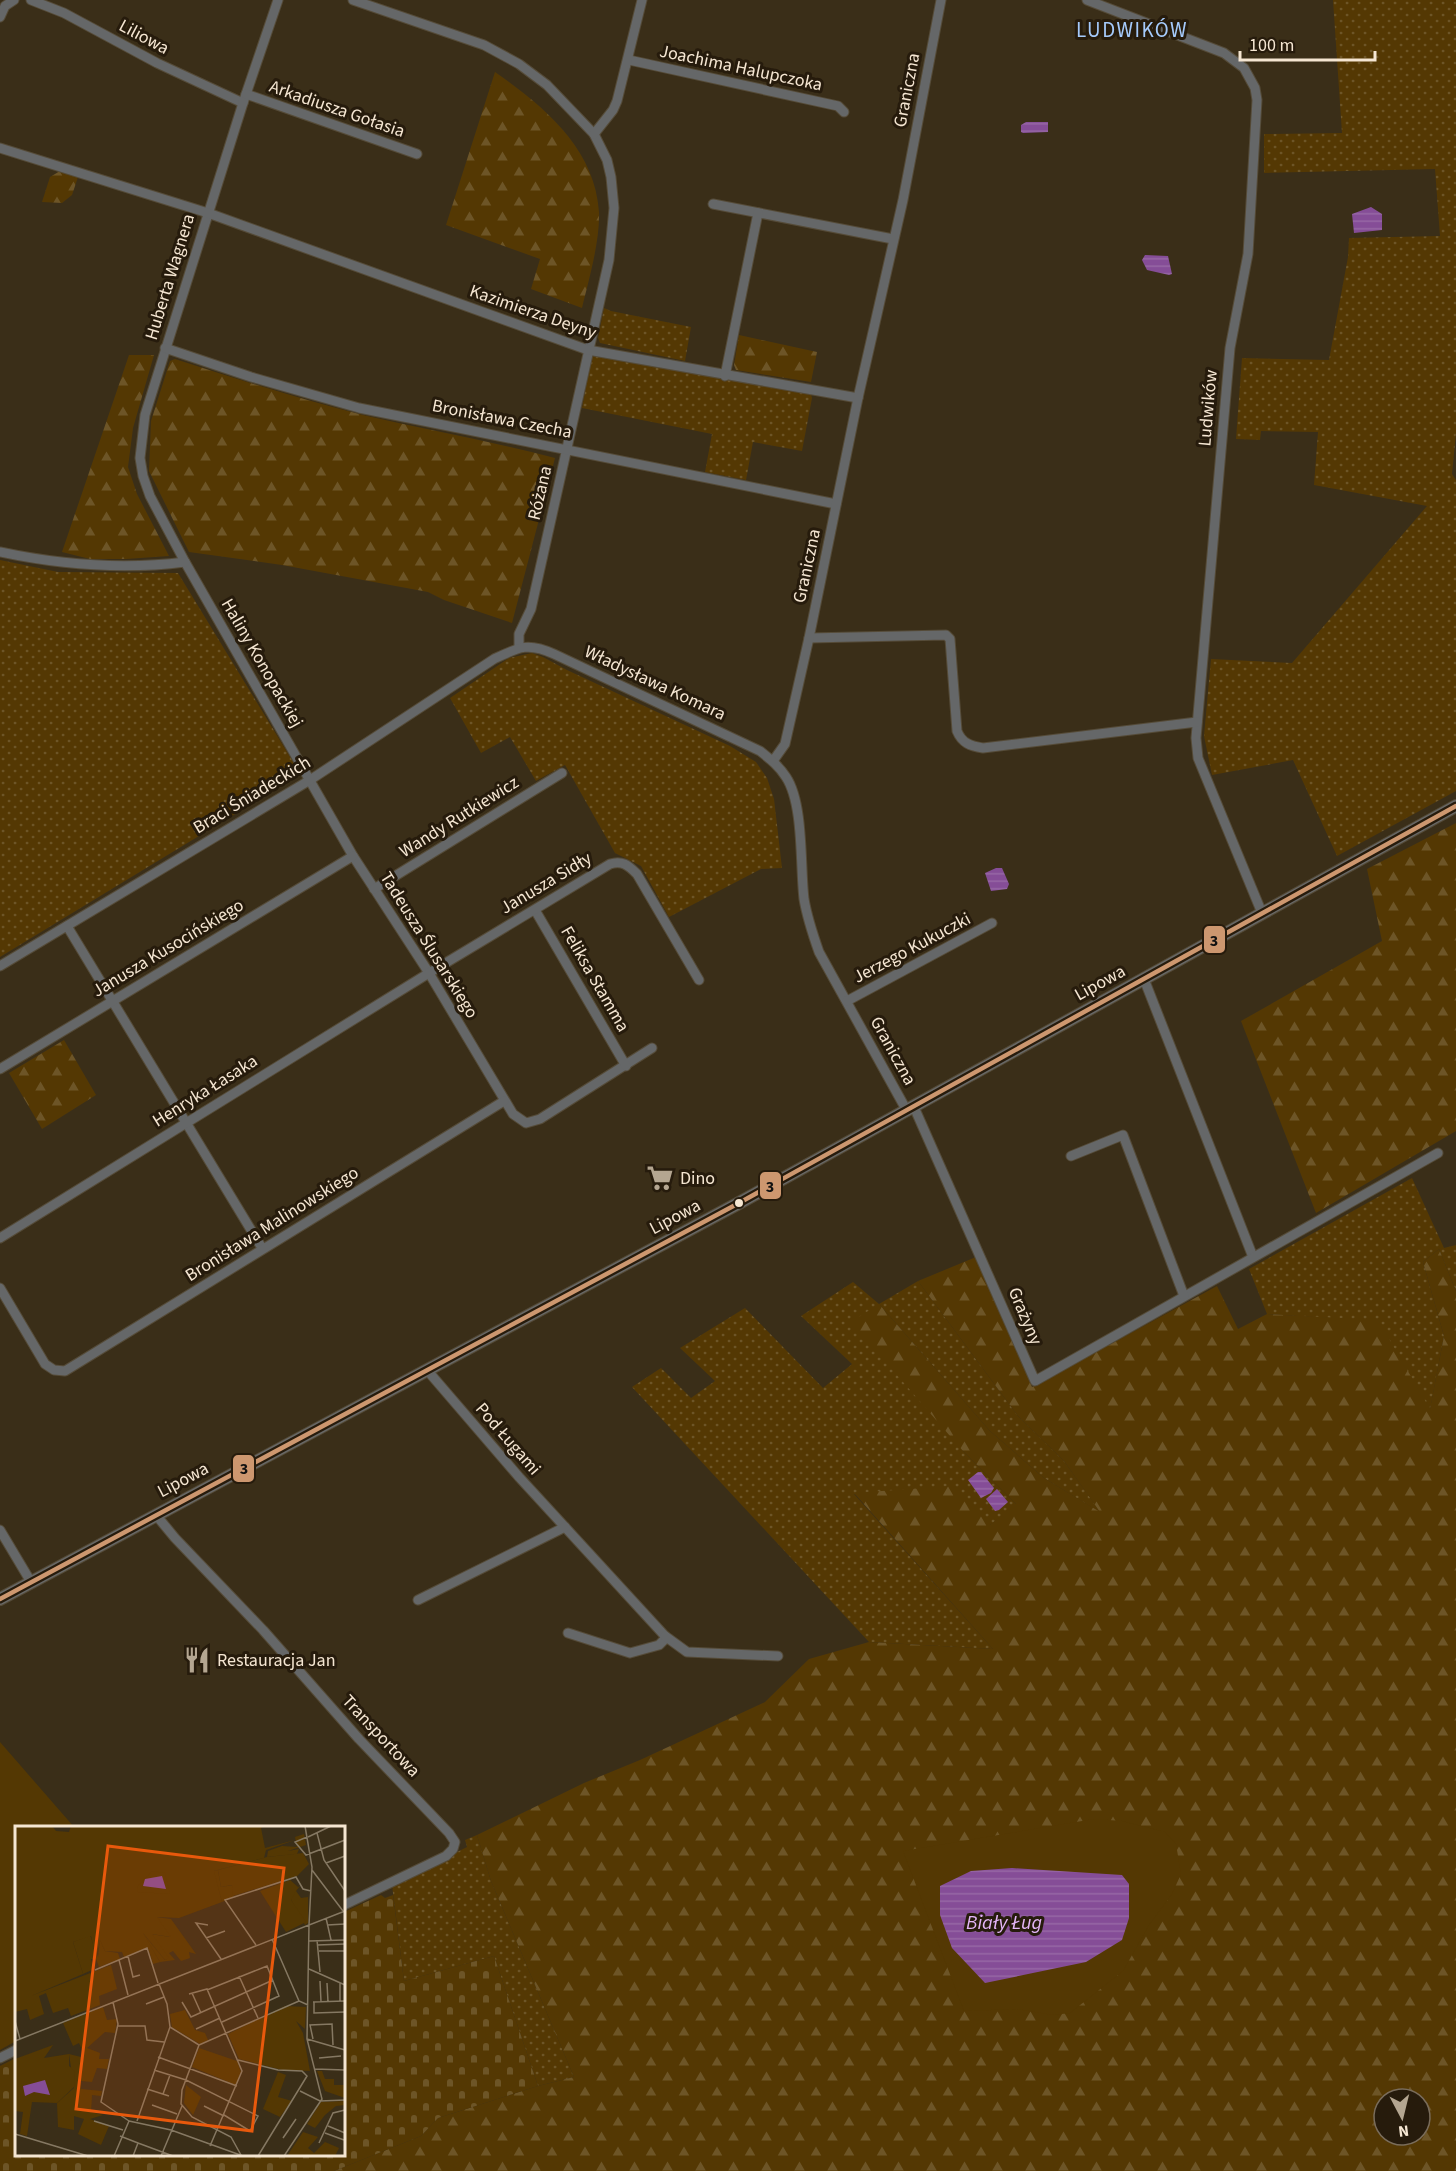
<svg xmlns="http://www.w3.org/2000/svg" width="1456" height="2171" font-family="'Source Sans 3',sans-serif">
<defs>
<pattern id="grass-dots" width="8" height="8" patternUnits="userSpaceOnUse" patternTransform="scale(1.5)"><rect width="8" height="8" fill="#543803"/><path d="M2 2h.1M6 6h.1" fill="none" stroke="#6d5527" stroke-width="1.8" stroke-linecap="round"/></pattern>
<pattern id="forest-firs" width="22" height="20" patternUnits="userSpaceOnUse" patternTransform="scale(1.5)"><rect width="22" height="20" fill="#543803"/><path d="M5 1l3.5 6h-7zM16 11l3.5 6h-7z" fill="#6d5527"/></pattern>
<pattern id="cemetery-stones" width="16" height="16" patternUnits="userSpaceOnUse" patternTransform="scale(1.5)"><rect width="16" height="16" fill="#543803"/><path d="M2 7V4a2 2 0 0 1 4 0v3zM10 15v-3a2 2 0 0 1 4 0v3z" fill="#6d5527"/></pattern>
<pattern id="water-rules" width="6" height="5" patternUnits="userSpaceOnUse" patternTransform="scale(1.5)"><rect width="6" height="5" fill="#854d97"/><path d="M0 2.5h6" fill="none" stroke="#9767a5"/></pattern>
</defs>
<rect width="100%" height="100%" fill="#3a2e18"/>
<g fill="url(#grass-dots)">
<polygon points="1333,0 1456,0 1456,433 1452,474 1456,480 1456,791 1337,856 1293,760 1212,775 1204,736 1211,659 1292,663 1427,506 1314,485 1318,432 1261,431 1260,440 1236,439 1242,358 1329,360 1348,257 1349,238 1440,236 1435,169 1264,173 1264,134 1342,133"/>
<polygon points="604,308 611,311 691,327 685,361 600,343 598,338"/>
<polygon points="592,356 811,394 812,398 802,451 753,442 746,480 705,472 712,434 582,408"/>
<polygon points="0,560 58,572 178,573 295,765 291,780 0,957"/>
<polygon points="532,653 543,657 567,670 730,746 756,762 767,778 774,799 782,868 761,869 669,917 641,866 615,853 565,765 536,781 510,737 481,753 450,698 509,658"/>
<polygon points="1412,1178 1444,1248 1456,1245 1456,1291 1439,1249 1423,1262 1444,1336 1430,1410 1378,1321 1267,1314 1249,1269"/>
<polygon points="918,1281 1018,1416 1064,1461 1101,1513 1044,1478 990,1431 879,1304 963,1451 1017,1505 990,1525 854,1494 993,1649 869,1642 632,1387 661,1368 691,1398 715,1381 680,1348 745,1308 823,1388 852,1364 801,1316 853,1282 879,1304"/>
<polygon points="477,1835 491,1881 574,2077 538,2086 494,1956 404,1981 392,1885 467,1847 465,1840"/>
</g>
<g fill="url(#forest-firs)" fill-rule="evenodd">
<path d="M495 72C543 106 595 148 599 212 600 241 589 279 582 308L531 289 540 259 446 225Z"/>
<polygon points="60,171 78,177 72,195 62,203 42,202 50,177"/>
<polygon points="739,335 817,352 811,382 736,370 734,365"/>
<polygon points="129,355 154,355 133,428 128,467 137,494 169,556 126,559 90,559 62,552"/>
<path d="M175 359C237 379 300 399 363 415 427 430 491 441 555 458L512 623 444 600 428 592 282 565 189 552 149 471 151 421 170 361Z"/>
<polygon points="1456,823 1456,1131 1316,1213 1241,1021 1382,941 1367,869"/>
<polygon points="64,1040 96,1095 42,1129 9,1073"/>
<path d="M1439 1249 1456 1291V2171H334L421 2136 438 2118 538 2086 574 2077 491 1881 477 1835 584 1783 640 1760 765 1702 809 1659 869 1642 993 1649 854 1493 952 1486 990 1525 1016 1504 963 1451 851 1322 879 1304 990 1431 1044 1478 1100 1512 1064 1461 1018 1416 918 1281 976 1257 1032 1387 1217 1286 1238 1329 1267 1314 1378 1320 1430 1409 1444 1336 1423 1262ZM1384 2099H1420V2135H1384Z"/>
</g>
<polygon fill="url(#cemetery-stones)" points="381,1895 385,1898 393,1895 404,1981 494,1956 538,2086 438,2118 421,2136 334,2171 0,2171 0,2066 16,2058 16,2154 344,2154 344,1912"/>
<g fill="#543803">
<polygon points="0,1742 74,1827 16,1828 16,2041 0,2050"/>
<polygon points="1094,1819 1122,1821 1165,1832 1176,1844 1181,1874 1172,1894 1149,1925 1123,1971 1070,2013 1053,2015 1017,2009 964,2011 903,1851"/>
</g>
<g fill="url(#water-rules)">
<polygon points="1026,122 1048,122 1048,132 1023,133 1021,132 1021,125"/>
<polygon points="1371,207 1382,214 1382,230 1354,233 1352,214"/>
<polygon points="1145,255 1168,256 1172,274 1169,275 1147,270 1142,260"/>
<polygon points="996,868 1002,868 1009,884 1007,889 991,891 985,873"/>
<polygon points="978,1472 981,1472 994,1488 991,1493 981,1498 968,1480"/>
<polygon points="997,1489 1008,1502 999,1510 995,1511 986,1499"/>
<polygon points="1012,1868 1122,1875 1129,1884 1129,1918 1122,1940 1086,1962 985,1983 952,1948 940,1915 940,1886 971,1871"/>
</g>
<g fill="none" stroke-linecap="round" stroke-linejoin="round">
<g stroke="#554b38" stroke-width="11">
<g id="minor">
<polyline points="31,0 64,13 157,63 243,103"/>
<polyline points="278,0 243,103 145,415 140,458 143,476 150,496 185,562 353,856 429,973 513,1114 526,1123 540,1119 652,1048"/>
<polyline points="353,0 484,45 519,64 547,85 594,134 607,160 611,177 614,208 609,260 531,609 519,634 519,647"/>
<polyline points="1087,0 1224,53 1244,68 1255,88 1257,100 1248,254 1230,348 1196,738 1198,758 1262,913"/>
<polyline points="0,17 5,6 14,0"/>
<polyline points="629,60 838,106 844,112"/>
<polyline points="246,94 417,154"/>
<polyline points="594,134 613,110 617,101 642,0"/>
<polyline points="0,148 208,213 588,350 858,398"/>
<polyline points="713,204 893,239"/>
<polyline points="165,348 251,377 359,408 836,504"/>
<polyline points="725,376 758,213"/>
<path d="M0 552C61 565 123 570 185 562"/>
<path d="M809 638 946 635 950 639 957 731C962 743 970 746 983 748L1197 722"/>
<polyline points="773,761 785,744 809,638 858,398 903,200 941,0"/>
<polyline points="374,889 562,773"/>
<polyline points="535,910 626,1066"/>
<polyline points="67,926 262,1248"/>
<path d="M0 966 310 780 494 659C519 647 528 642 554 654L760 751C770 759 779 766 786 777 804 804 800 866 804 899 807 917 813 935 819 952L907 1111"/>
<polyline points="1144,979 1253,1257"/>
<polyline points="847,1001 992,923"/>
<polyline points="0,1069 353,856"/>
<polyline points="914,1107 1035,1381 1438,1153"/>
<polyline points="1071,1156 1123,1135 1184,1296"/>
<path d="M0 1238 429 973 610 864C622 860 628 865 637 874L699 980"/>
<polyline points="0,1288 45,1364 54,1370 65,1371 504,1101"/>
<polyline points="427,1370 519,1477 665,1636 664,1640 659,1645 630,1653 568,1633"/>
<polyline points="156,1515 175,1538 263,1630 359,1739 449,1833 455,1842 453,1849 446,1856 344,1905"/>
<polyline points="0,1530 31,1582"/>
<polyline points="418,1600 565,1527"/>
<polyline points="665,1636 687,1652 778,1656"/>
<polyline points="0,2058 16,2050"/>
</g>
</g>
<g stroke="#554b38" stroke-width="14">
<polyline id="secondary" points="0,1599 739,1203 1456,806"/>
</g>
<use href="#minor" stroke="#656768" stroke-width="9"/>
<use href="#secondary" stroke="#686866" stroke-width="12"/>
<g stroke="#261b0c" stroke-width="9">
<polyline id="bus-1" points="0,1599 739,1203 1456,806"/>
</g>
<use href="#bus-1" stroke="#cd976f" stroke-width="4.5"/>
</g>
<defs>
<g id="supermarket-bare" transform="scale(2.07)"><path d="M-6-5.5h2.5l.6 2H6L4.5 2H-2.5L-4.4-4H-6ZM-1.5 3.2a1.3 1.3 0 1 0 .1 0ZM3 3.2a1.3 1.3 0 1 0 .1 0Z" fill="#b4a691" stroke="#261b0c" stroke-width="2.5" paint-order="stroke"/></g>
<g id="restaurant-bare" transform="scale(2.07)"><path d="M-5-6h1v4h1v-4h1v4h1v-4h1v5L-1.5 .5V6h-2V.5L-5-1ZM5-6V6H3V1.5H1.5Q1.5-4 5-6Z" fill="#b4a691" stroke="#261b0c" stroke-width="2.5" paint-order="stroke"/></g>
</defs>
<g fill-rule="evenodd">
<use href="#supermarket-bare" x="660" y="1178"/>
<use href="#restaurant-bare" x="197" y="1660"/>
</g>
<circle fill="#f5e6d2" stroke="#261b0c" stroke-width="2" cx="739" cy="1203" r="5"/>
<g text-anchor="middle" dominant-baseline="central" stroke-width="6" stroke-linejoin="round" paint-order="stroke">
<g font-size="18" fill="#f5e6d2" stroke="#261b0c">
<text transform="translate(144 37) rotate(28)">Liliowa</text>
<text transform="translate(741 68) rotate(12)">Joachima Halupczoka</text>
<text transform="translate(907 90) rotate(-79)">Graniczna</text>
<text transform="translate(337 109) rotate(19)">Arkadiusza Gołasia</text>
<text transform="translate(170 277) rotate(-73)">Huberta Wagnera</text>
<text transform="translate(533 312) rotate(19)">Kazimierza Deyny</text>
<text transform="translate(1208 408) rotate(-85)">Ludwików</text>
<text transform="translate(502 419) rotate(11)">Bronisława Czecha</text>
<text transform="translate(540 493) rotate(-77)">Różana</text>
<text transform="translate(807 566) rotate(-78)">Graniczna</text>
<text transform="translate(262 663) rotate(60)">Haliny Konopackiej</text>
<text transform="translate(655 683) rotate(25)">Władysława Komara</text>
<text transform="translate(252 795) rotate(-31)">Braci Śniadeckich</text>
<text transform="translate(459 817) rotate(-32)">Wandy Rutkiewicz</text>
<text transform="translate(546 883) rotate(-31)">Janusza Sidły</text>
<text transform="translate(429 945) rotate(58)">Tadeusza Ślusarskiego</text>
<text transform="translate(168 948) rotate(-31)">Janusza Kusocińskiego</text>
<text transform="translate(912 948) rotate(-28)">Jerzego Kukuczki</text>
<text transform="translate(595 979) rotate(60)">Feliksa Stamma</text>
<text transform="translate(1100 983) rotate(-29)">Lipowa</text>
<text transform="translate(893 1051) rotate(61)">Graniczna</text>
<text transform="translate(205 1091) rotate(-32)">Henryka Łasaka</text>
<text transform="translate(675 1217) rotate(-28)">Lipowa</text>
<text transform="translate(272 1224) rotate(-32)">Bronisława Malinowskiego</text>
<text transform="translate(1025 1316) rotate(67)">Grażyny</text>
<text transform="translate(508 1439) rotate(49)">Pod Ługami</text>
<text transform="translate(183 1480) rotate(-28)">Lipowa</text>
<text transform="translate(381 1736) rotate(47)">Transportowa</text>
</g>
<g font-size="18" fill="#f5e6d2" stroke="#261b0c" text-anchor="start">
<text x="680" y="1178">Dino</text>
<text x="217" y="1660">Restauracja Jan</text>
</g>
<g font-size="20" font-style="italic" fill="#e4b6f8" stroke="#261b0c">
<text x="1004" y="1923">Biały Ług</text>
</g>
<g font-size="21" letter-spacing="1.5" fill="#a5cafb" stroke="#261b0c">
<text x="1132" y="30">LUDWIKÓW</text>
</g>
</g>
<g transform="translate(15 1826)">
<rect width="330" height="330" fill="#3a2e18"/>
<path d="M203 44 206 61 218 59V71L207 76 198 45ZM285 60 281 65 286 72 293 71V97L290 99 276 74 277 65ZM141 91 156 93 181 128 174 126 175 132 166 135 158 125 154 127 160 134 145 136 126 105 150 134 153 132 136 108 155 111ZM75 109 83 131 85 113 90 125 103 127 105 133 84 141 81 133H76L79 143 68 148 58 116ZM270 180 291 181 290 203 281 195 288 207 295 245 267 244 224 233 213 208ZM88 181 92 194 102 193 100 207 90 206 72 222 85 227 84 233H94L92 243 82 242 77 256 66 255V263L87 265 86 270 77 269 76 286 88 289 75 293 94 300 86 319 63 308 69 293 59 290V304L43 301 42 277 59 262 54 228 66 231 68 226 64 217 58 220 48 197ZM170 184 180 204 190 207 193 214 185 218 157 201 155 188ZM330 275V279L321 280 310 289 300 302 292 298 306 276Z" fill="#543803"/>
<path d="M0 0H37L41 5 54 6 56 0H250L246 2 250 22 280 14 251 24 249 32 199 45 207 76 164 92 142 91 156 111 137 108 154 132 150 134 128 107 145 136 138 138 133 122 109 131 107 126 90 125 85 114 81 132 76 110 58 116 68 148 16 170 96 139 102 163 84 170 85 179 56 190 53 182 38 187 31 167 24 170 29 188 15 194 12 183 0 186ZM289 8 291 19 273 25 284 23 282 28 252 31 253 25 267 20 282 21 280 11ZM38 219 29 232 54 228V240L60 245 59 261 42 277 17 276 12 310 5 308 8 286 0 285V233ZM184 222 222 235 226 246 221 259 177 241ZM302 245H307L310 253H319V259H330V272L310 265ZM263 246 271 249 263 271 277 275 265 291 248 283ZM171 259 186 271 178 289 169 277ZM288 306 303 311 293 322 299 327 310 316 324 322 320 330H272Z" fill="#543803"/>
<path d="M288 27 294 38 282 50 218 70 217 59 206 61 203 44 252 31Z" fill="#543803"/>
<path d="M137 45 150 47 155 68 123 66 122 61ZM275 54 283 61 276 74 291 96 271 106 245 65Z" fill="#543803"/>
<path d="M147 50 151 63 128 60 130 53ZM30 254 35 269 19 266 10 270 8 260Z" fill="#854d97"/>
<path fill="none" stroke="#857862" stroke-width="1.5" d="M302 7 309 34 330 65M292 11 280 16 291 29 330 14M293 11 316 0M311 37 330 30M297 44 328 85M311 92 316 114M193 99 181 97 206 133M312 99 330 98M191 112 210 105M257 113 284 175 293 179M302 114 305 146M294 115 330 114M241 119 210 74 281 51 288 63 296 65M302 119 330 118M304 125H330M113 130 118 151 125 149M104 134 113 169M294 143 330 159M80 144 132 122 143 157M224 150 243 192M305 155 306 176M312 157 313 176M325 157V176M192 164 252 140 264 170 207 196M177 167 186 187M174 168 192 163 227 245 195 320M98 176 103 198 86 276 114 295M167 176 176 191 258 154M298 176 330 175M299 176V187L330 186M131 178 149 171M0 195 5 213M103 200H130L132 214 149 216M155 201 184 219M181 203 205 192M292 213 330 224M298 213 295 199 317 198 318 219M0 215 294 99 297 41 290 0M184 219 167 264 166 278 177 291 216 311 226 329M184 219 284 175M143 231 222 260M304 232 326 230M223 234 263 244 287 245 292 250 243 330M300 243 330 244M139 244 171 254 243 290 235 305 209 289M132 263 154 270M285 265 305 275 330 274M148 268 155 249M137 279 162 288M189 280 209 290M79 295 108 304M114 295 156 304 228 330M122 295 155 201 152 178 144 158M313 300 330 307M310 307 329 314M0 308 73 330M105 310 123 317 118 330M268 312 281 293M123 317 158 330M304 317 318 287 330 284M99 330 114 295M146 330 167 280M269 330 307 273 292 213 294 99 330 85"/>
<path fill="#e8590c" fill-opacity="0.15" stroke="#e8590c" stroke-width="3" d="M93 20 269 42 237 305 61 283Z"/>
<rect width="330" height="330" fill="none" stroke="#f5e6d2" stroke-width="3"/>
</g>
<g stroke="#261b0c" stroke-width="2">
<rect x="1203" y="925" width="23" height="29" rx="6" fill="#cd976f"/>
<rect x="759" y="1171" width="23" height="29" rx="6" fill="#cd976f"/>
<rect x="232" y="1454" width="23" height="29" rx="6" fill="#cd976f"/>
</g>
<g font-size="16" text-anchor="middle" font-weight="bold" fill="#111">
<text x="1214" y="946">3</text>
<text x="770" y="1192">3</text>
<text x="244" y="1474">3</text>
</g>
<g transform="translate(1402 2117) rotate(173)"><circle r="28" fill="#261b0c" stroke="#796c5b" stroke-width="1.5"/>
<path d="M0-4.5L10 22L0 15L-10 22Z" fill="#b4a691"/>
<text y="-9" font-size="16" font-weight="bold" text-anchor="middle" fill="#f5e6d2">N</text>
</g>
<path d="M1240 51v9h135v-9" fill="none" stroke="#f5e6d2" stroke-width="3"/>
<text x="1249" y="51" font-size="18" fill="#f5e6d2" stroke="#261b0c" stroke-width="4.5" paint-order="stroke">100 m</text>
</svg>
